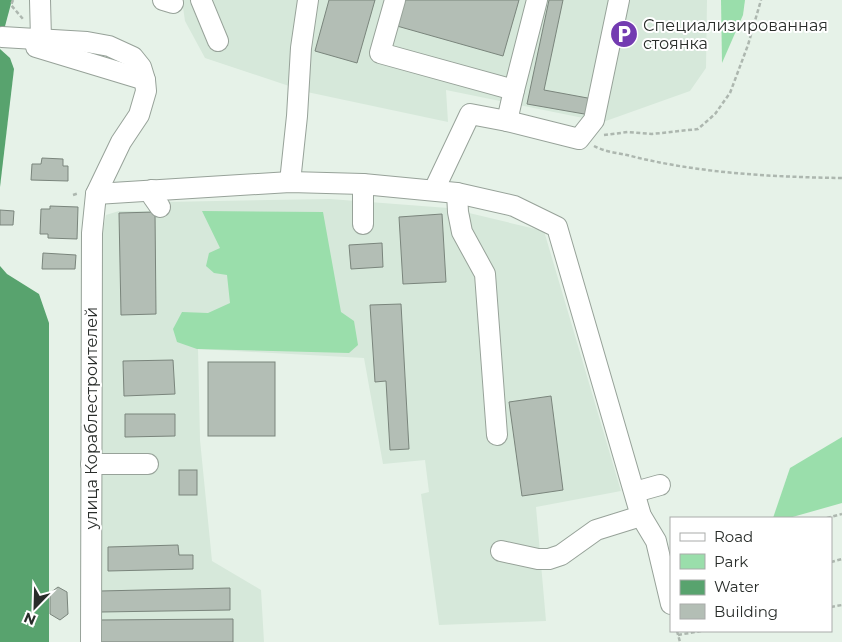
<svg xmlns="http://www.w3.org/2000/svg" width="842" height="642" font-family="Montserrat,sans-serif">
<rect width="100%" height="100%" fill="#e6f2e8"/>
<g fill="#d6e8da">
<polygon points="182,0 707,0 706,68 690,91 603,122 446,90 448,122 307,92 205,58 185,21"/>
<polygon points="330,199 448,208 544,231 621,491 536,507 546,621 439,625 421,494 429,492 425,460 383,464 364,358 198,349 200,440 212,561 261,590 264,642 97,642 101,238 106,215 119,211 154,211 164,202"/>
</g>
<g fill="#9adeab">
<polygon points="721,0 745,0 743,15 722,63"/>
<polygon points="202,211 323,212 341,312 354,321 358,345 349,353 197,349 177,342 173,329 182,312 208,313 230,303 227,275 214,273 206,266 209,253 220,248"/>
<polygon points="842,437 842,503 789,518 773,518 790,468"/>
</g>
<g fill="#58a36e">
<polygon points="0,0 12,0 0,45"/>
<polygon points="0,49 10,58 14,69 0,187"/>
<polygon points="0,266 7,274 39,294 49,323 49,642 0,642"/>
</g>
<g fill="#b3beb5" stroke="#7a857c">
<polygon points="329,0 375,0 357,63 315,51"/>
<polygon points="404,0 519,0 503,56 397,26"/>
<polygon points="549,0 563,0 544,90 593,99 590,115 527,104"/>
<polygon points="42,158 63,159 63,166 68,166 68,181 31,180 32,164 41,164"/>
<polygon points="50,206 78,207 77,239 48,238 48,234 40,234 41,209 50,209"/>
<polygon points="0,210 14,211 13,225 0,225"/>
<polygon points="155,212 156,314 121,315 119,213"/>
<polygon points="442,214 446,282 403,284 399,217"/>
<polygon points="382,243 383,267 351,269 349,245"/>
<polygon points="43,253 76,255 75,269 42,269"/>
<polygon points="401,304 409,449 390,450 386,381 375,382 370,305"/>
<polygon points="173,360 175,394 124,396 123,361"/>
<rect x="208" y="362" width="67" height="74"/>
<polygon points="551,396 563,490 522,496 509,402"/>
<polygon points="125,414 175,414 175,436 125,437"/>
<rect x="179" y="470" width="18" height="25"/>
<polygon points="178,545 179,555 193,555 193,569 108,571 108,547"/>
<polygon points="58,587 67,592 68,614 60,620 50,614 50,593"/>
<polygon points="230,588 230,610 101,612 100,591"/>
<polygon points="233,619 233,642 97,642 97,620"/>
</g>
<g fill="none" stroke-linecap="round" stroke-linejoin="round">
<g stroke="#97a299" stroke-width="22">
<g id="minor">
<polyline points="40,0 41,39"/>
<polyline points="163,0 173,3"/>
<polyline points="201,0 218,41"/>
<polyline points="395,0 380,53 514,90 507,121 579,139 594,120 619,0"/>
<polyline points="2,37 87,42 109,46 133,57 141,67 145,80 146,91 139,115 121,142 96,194 92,233 91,642"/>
<polyline points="36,47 145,80"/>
<polyline points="514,90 537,0"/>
<polyline points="290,182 297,116 301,48 308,0"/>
<polyline points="152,190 153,197 160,207"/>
<polyline points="434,190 470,114 507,121"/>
<polyline points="457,193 458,212 462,232 485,274 497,435"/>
<polyline points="96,194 290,182 363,184 457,193 514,206 557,227 641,516 656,541 671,604"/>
<polyline points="363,224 363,184"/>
<polyline points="91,464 148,464"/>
<polyline points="635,492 660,485"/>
<polyline points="501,551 538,559 549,559 561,555 596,530 641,516"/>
</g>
</g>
<g stroke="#adb7af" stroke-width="2.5" stroke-dasharray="4 2.5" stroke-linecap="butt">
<polyline points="13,0 11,5 23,19"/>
<polyline points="604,135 628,132 652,134 698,129 715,114 730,93 748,45 761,0"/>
<path d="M594 146C603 151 616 153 627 155 696 173 770 177 842 178"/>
<polyline points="73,195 79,193"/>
<polyline points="827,518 842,514"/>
<polyline points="831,562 842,559"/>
<polyline points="831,607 842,605"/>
<polyline points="677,631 680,642"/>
<polyline points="678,635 701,631"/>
</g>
<use href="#minor" stroke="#fff" stroke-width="20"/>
</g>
<defs>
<g id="parking-disc" transform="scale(1.4375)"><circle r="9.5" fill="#733bb1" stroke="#fff"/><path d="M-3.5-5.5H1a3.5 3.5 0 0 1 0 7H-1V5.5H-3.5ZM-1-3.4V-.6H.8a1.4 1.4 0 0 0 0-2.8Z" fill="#fff"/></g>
</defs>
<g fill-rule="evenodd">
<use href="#parking-disc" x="624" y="34"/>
</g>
<g text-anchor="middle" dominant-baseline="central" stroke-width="4" stroke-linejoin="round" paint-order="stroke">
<g font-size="16" fill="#292d2a" stroke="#fff" text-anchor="start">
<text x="643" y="25">Специализированная<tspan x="643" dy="18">стоянка</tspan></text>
</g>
<g font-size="16" fill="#292d2a" stroke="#fff">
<text transform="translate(91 418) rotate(-90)">улица Кораблестроителей</text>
</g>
</g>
<rect x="670" y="517" width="162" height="115" fill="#ffffff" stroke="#a9abaa"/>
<rect x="680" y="533" width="25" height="8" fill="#ffffff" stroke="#a9abaa"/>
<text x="714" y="542" font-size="15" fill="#292d2a">Road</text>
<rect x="680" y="554" width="25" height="15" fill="#9adeab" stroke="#a9abaa"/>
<text x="714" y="567" font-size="15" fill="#292d2a">Park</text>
<rect x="680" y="580" width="25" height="15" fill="#58a36e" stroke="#a9abaa"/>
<text x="714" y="592" font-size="15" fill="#292d2a">Water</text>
<rect x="680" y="604" width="25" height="15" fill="#b3beb5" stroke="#a9abaa"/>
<text x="714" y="617" font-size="15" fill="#292d2a">Building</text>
<g transform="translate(35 607) rotate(203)" stroke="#ffffff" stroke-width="4" paint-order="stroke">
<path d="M0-4L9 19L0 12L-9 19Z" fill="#292d2a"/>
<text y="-8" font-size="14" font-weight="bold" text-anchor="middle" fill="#292d2a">N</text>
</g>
</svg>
